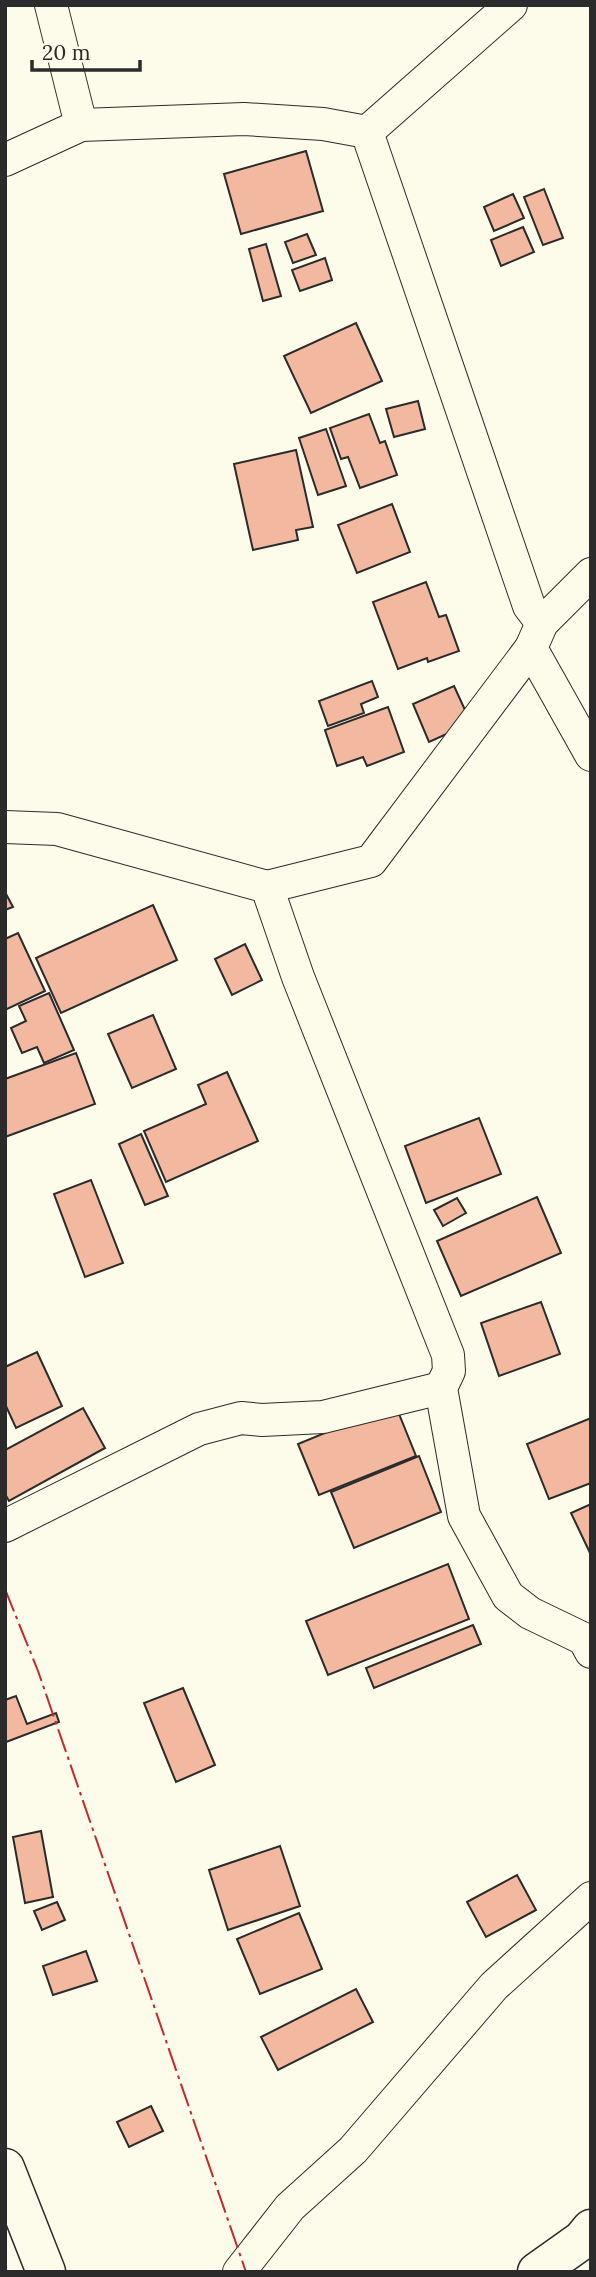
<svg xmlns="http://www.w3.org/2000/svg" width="596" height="2277" font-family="Lora,serif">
<rect width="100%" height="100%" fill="#fdfbea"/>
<g fill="#f2b8a0" stroke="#2b2b2b" stroke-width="2">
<polygon points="306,151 323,211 241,234 224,174"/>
<polygon points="544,189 563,238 543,245 524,197"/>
<polygon points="513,194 524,218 494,231 484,207"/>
<polygon points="523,227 534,252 501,266 491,240"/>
<polygon points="307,234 316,255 293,263 285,242"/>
<polygon points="266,244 281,296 263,301 249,249"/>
<polygon points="325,258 332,280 300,291 292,270"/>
<polygon points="356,323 382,381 311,413 284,356"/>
<polygon points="418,401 425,429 394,437 386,409"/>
<polygon points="369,414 380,443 385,441 397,475 360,488 348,457 341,459 330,428"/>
<polygon points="326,429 346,486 318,495 299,438"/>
<polygon points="296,450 313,527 296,530 298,540 253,550 234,464"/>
<polygon points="392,504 410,552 357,573 338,525"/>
<polygon points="426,582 439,617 446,615 459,651 428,662 427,658 398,669 373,602"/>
<polygon points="372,681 378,697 361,704 364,713 328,726 319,701"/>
<polygon points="454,686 471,723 429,742 413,704"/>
<polygon points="388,707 404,752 367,766 363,757 337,766 325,730"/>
<polygon points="5,892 13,907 5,910"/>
<polygon points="153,905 177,960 61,1013 36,958"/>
<polygon points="18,933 45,991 5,1010 5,939"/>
<polygon points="245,944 262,980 232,995 215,959"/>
<polygon points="49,993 74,1050 44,1063 37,1047 22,1053 11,1028 26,1021 19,1006"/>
<polygon points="153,1015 176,1069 132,1088 108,1034"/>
<polygon points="76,1053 95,1104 5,1137 5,1079"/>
<polygon points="227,1072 258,1141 166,1182 144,1131 206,1104 198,1085"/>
<polygon points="479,1118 501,1174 426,1203 405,1146"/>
<polygon points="141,1134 168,1196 145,1205 119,1144"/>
<polygon points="91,1180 123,1263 85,1277 54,1194"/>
<polygon points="537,1197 561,1253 461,1296 437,1241"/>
<polygon points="457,1198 466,1213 443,1226 434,1210"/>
<polygon points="541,1302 560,1354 499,1376 481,1323"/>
<polygon points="37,1352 62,1406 16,1428 5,1404 5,1367"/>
<polygon points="395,1404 416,1456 319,1495 298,1444"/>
<polygon points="83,1408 105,1448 9,1501 5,1494 5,1450"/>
<polygon points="591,1418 591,1483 549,1499 527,1444"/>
<polygon points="419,1456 441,1512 354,1548 331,1492"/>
<polygon points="591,1504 591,1555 571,1513"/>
<polygon points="448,1564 469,1619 328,1675 306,1621"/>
<polygon points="473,1625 481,1644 374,1688 366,1668"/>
<polygon points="183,1688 215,1765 176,1782 144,1703"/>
<polygon points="16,1696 27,1724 56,1713 59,1722 6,1742 5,1700"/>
<polygon points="41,1831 53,1897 25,1903 13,1837"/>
<polygon points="280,1846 300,1906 228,1930 209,1870"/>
<polygon points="517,1875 536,1910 486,1937 467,1902"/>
<polygon points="57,1902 65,1920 42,1930 34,1911"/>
<polygon points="299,1913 322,1969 260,1994 237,1939"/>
<polygon points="86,1951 97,1981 53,1995 43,1966"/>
<polygon points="356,1989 373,2022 278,2070 261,2037"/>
<polygon points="151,2106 163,2131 129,2147 117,2122"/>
</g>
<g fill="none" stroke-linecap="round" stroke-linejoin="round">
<g stroke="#2b2b2b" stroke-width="34">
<g id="minor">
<polyline points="51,5 81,125"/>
<polyline points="367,132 511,5"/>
<polyline points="5,160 81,125 244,119 323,124 367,132 529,606 542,623"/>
<polyline points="531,648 591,755"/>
<polyline points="5,827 57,829 267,887 298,977 448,1355 449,1371 441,1388 464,1516 508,1596 530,1613 584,1639 591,1652"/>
<polyline points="267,887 371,861 531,648 542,623 591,574"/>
<polyline points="5,1526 199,1429 241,1418 262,1420 323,1417 441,1388"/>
<polyline points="239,2272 290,2207 353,2150 494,1986 591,1898"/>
</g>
</g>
<g stroke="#2b2b2b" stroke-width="41">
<polyline id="tertiary" points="537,2272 582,2240 591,2229"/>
</g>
<g stroke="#2b2b2b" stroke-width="41">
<polyline id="trunk" points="5,2168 46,2272"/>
</g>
<use href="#minor" stroke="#fdfbea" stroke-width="32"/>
<use href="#tertiary" stroke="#fdfbea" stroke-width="38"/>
<use href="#trunk" stroke="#fdfbea" stroke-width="38"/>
<polyline stroke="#c62828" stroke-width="2" stroke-dasharray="24 5 3.5 5" stroke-linecap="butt" points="5,1589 38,1671 246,2272"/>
</g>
<rect width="596" height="2277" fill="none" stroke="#2b2b2b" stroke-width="14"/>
<path d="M32 60v10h108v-10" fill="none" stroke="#2b2b2b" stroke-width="3.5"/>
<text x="42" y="60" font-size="21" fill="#2b2b2b" stroke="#fdfbea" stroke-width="5" paint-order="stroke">20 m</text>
</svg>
